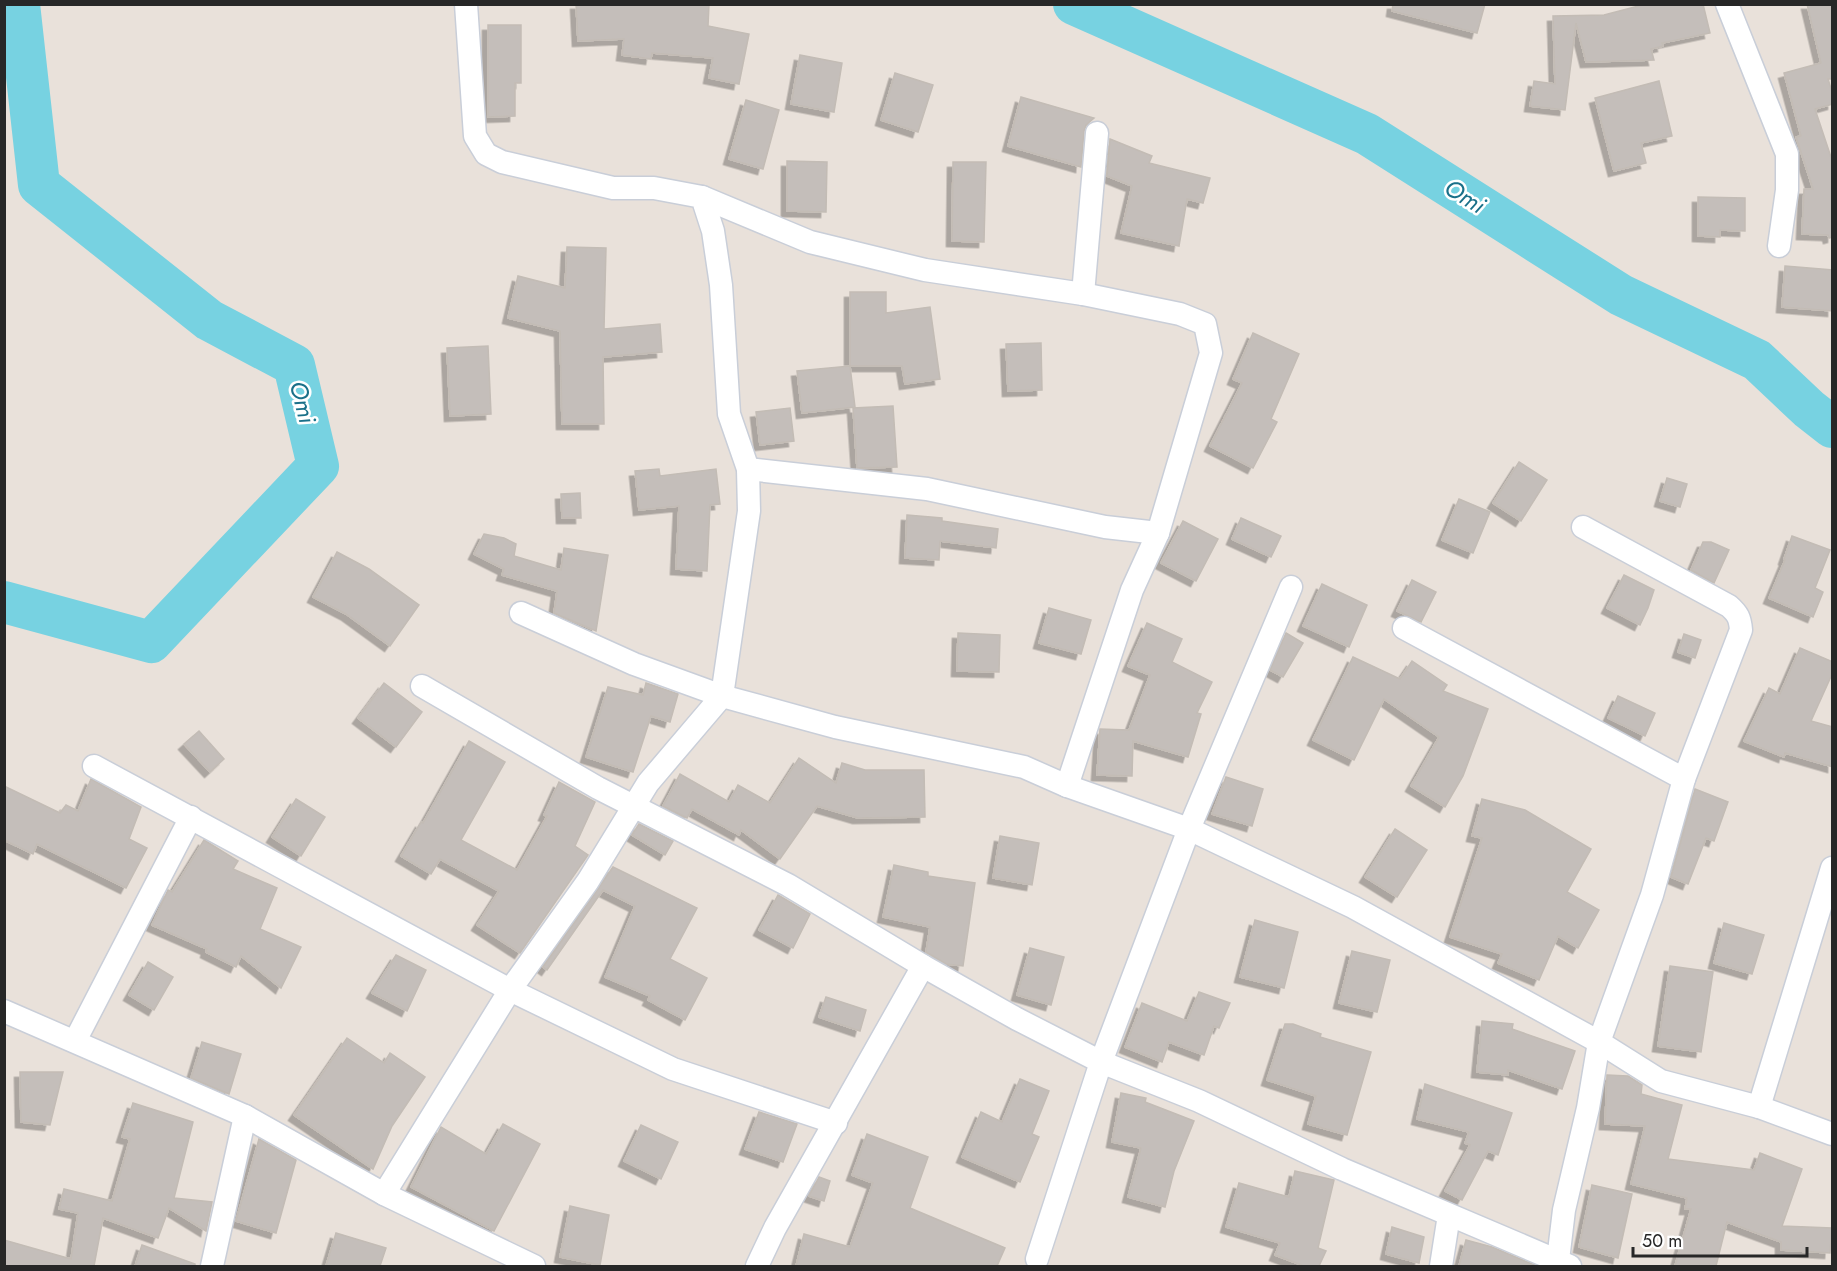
<svg xmlns="http://www.w3.org/2000/svg" width="1837" height="1271" font-family="Jost,sans-serif">
<defs>
<filter id="shadow"><feDropShadow dx="-5.5" dy="5.5" stdDeviation="0" flood-color="#0004"/></filter>
</defs>
<rect width="100%" height="100%" fill="#e9e1da"/>
<g fill="none" stroke-linecap="round" stroke-linejoin="round">
<polyline stroke="#77d2e1" stroke-width="7" points="1110,20 1110,4"/>
<g stroke="#77d2e1" stroke-width="42">
<polyline points="1074,4 1367,134 1621,295 1757,360 1809,409 1832,427"/>
<polyline points="4,602 151,642 318,466 294,365 209,320 39,185 19,4"/>
</g>
</g>
<g fill="#c4beba" stroke="#c3bcb5" stroke-width="1.5" filter="url(#shadow)">
<polygon points="576,4 709,4 708,26 749,34 739,84 709,78 713,58 652,53 651,59 622,55 624,39 578,41"/>
<polygon points="1393,4 1485,4 1477,33 1392,11"/>
<polygon points="1646,4 1703,4 1710,33 1662,43 1663,46 1651,49 1654,60 1586,62 1576,23 1565,110 1530,106 1534,81 1555,84 1553,16 1604,15"/>
<polygon points="1807,4 1833,4 1833,79 1828,79 1833,95 1833,104 1815,109 1833,163 1833,237 1829,238 1828,235 1802,234 1804,189 1813,189 1796,137 1801,136 1784,73 1821,63"/>
<polygon points="488,25 521,25 521,83 515,83 515,116 488,117"/>
<polygon points="800,55 842,63 834,112 791,104"/>
<polygon points="895,73 933,85 918,132 881,120"/>
<polygon points="1659,81 1672,136 1641,143 1646,163 1614,171 1595,98"/>
<polygon points="1021,97 1094,118 1086,125 1084,131 1081,167 1008,146"/>
<polygon points="746,100 779,110 763,169 729,159"/>
<polygon points="1110,139 1152,156 1149,163 1210,178 1203,203 1187,199 1179,246 1121,233 1132,186 1107,176"/>
<polygon points="787,161 827,162 826,212 787,211"/>
<polygon points="953,162 986,162 984,242 952,241"/>
<polygon points="1698,197 1745,198 1745,231 1720,230 1720,237 1698,236"/>
<polygon points="567,247 606,248 604,329 660,324 662,352 603,357 604,424 562,424 560,331 508,318 518,276 565,288"/>
<polygon points="1785,266 1833,270 1833,311 1782,307"/>
<polygon points="850,292 886,292 886,313 930,307 940,379 905,384 902,366 850,366"/>
<polygon points="1253,333 1299,354 1271,419 1277,422 1253,468 1210,446 1242,383 1233,379"/>
<polygon points="1041,343 1042,390 1008,391 1006,344"/>
<polygon points="488,346 491,414 450,416 447,348"/>
<polygon points="850,366 855,407 802,413 797,371"/>
<polygon points="893,406 897,467 857,468 853,408"/>
<polygon points="790,408 794,441 760,445 756,412"/>
<polygon points="1519,462 1547,480 1521,521 1493,503"/>
<polygon points="659,469 660,476 716,469 720,504 710,505 707,571 676,569 679,506 639,510 635,471"/>
<polygon points="1667,478 1687,484 1680,507 1660,501"/>
<polygon points="580,493 581,518 562,518 561,494"/>
<polygon points="1459,499 1490,512 1473,553 1442,540"/>
<polygon points="907,515 942,518 942,521 998,529 996,548 940,541 939,560 905,558"/>
<polygon points="1241,518 1281,536 1271,557 1232,539"/>
<polygon points="1183,521 1218,539 1196,581 1161,563"/>
<polygon points="484,534 504,538 516,544 514,556 561,570 564,548 608,555 596,631 554,613 557,591 502,575 504,569 474,554"/>
<polygon points="1792,536 1830,550 1815,588 1823,592 1813,617 1769,598 1785,560 1784,559"/>
<polygon points="1703,542 1711,542 1729,550 1714,583 1691,570"/>
<polygon points="337,552 369,569 419,605 390,646 346,614 313,597"/>
<polygon points="1624,575 1654,590 1648,608 1640,625 1607,608"/>
<polygon points="1412,580 1436,592 1421,622 1397,611"/>
<polygon points="1322,584 1367,605 1349,647 1303,626"/>
<polygon points="1049,608 1091,620 1081,654 1039,643"/>
<polygon points="1147,623 1182,639 1172,662 1212,682 1197,713 1201,714 1188,757 1133,741 1132,776 1097,775 1100,729 1129,730 1150,675 1128,666"/>
<polygon points="958,633 1000,635 999,672 957,671"/>
<polygon points="1286,633 1303,643 1283,677 1270,670"/>
<polygon points="1684,634 1701,640 1695,658 1678,652"/>
<polygon points="1800,648 1833,662 1833,672 1811,721 1833,727 1833,767 1785,753 1784,757 1744,741 1769,688 1780,694"/>
<polygon points="1353,657 1400,679 1412,661 1447,685 1443,691 1488,709 1463,776 1445,807 1411,786 1439,737 1384,699 1354,760 1313,740"/>
<polygon points="384,683 422,712 396,747 358,718"/>
<polygon points="646,683 678,694 670,722 651,716 633,772 586,757 608,687 643,695"/>
<polygon points="1618,696 1655,713 1645,736 1608,718"/>
<polygon points="199,731 224,759 210,772 184,744"/>
<polygon points="469,741 505,762 461,840 517,870 547,816 544,815 559,782 595,802 575,846 588,855 520,953 477,925 499,891 440,859 431,874 401,856 421,822 423,823"/>
<polygon points="799,758 836,783 842,763 865,770 924,770 925,817 858,818 817,806 780,859 741,830 739,835 692,809 687,818 663,806 680,774 729,802 738,785 770,803"/>
<polygon points="1226,777 1263,789 1252,826 1212,814"/>
<polygon points="91,779 141,807 129,839 147,848 126,888 37,844 33,854 4,840 4,786 60,813 66,805 78,811"/>
<polygon points="1695,789 1728,802 1714,841 1706,838 1688,884 1671,877"/>
<polygon points="296,799 325,817 301,856 272,837"/>
<polygon points="1482,799 1525,810 1591,849 1567,892 1599,910 1578,948 1558,936 1539,980 1498,963 1502,954 1450,937 1482,838 1472,836"/>
<polygon points="639,824 673,841 665,855 632,835"/>
<polygon points="1395,829 1427,850 1397,897 1365,877"/>
<polygon points="1000,836 1039,843 1032,885 993,878"/>
<polygon points="204,840 238,861 233,869 277,888 260,929 301,947 281,988 241,956 236,967 206,952 207,949 152,925 168,890 172,892"/>
<polygon points="894,865 928,872 928,876 975,883 963,966 946,964 926,952 930,927 883,917"/>
<polygon points="613,867 697,908 670,959 707,978 685,1020 648,1000 650,996 605,977 635,906 603,890 547,970 543,967"/>
<polygon points="778,895 810,914 793,948 759,930"/>
<polygon points="1255,920 1298,932 1284,988 1240,977"/>
<polygon points="1724,923 1764,935 1752,974 1714,963"/>
<polygon points="1030,948 1064,957 1051,1005 1017,995"/>
<polygon points="1352,951 1390,960 1377,1012 1339,1003"/>
<polygon points="396,955 426,970 407,1011 372,993"/>
<polygon points="148,962 173,977 154,1010 129,995"/>
<polygon points="1670,966 1713,972 1701,1052 1658,1046"/>
<polygon points="1199,992 1230,1003 1219,1028 1214,1026 1204,1055 1169,1042 1162,1062 1125,1047 1142,1003 1187,1021"/>
<polygon points="826,997 866,1010 860,1031 819,1017"/>
<polygon points="1482,1021 1513,1024 1512,1029 1575,1051 1562,1089 1508,1070 1508,1075 1477,1072"/>
<polygon points="1285,1024 1293,1024 1321,1034 1320,1037 1371,1052 1347,1135 1308,1124 1316,1096 1267,1080"/>
<polygon points="347,1038 384,1063 390,1053 425,1077 392,1126 373,1169 294,1115"/>
<polygon points="202,1042 241,1054 229,1094 191,1078"/>
<polygon points="20,1072 63,1072 50,1125 21,1122"/>
<polygon points="1607,1075 1628,1076 1642,1085 1641,1094 1682,1105 1668,1159 1754,1170 1760,1153 1802,1169 1782,1226 1832,1228 1830,1253 1781,1250 1781,1242 1727,1222 1716,1266 1675,1266 1691,1209 1685,1209 1687,1198 1631,1184 1645,1126 1605,1124"/>
<polygon points="1020,1079 1049,1091 1032,1134 1039,1137 1020,1182 962,1157 981,1112 1002,1122"/>
<polygon points="1425,1084 1512,1113 1498,1155 1488,1151 1462,1200 1445,1191 1470,1145 1465,1143 1469,1132 1417,1119"/>
<polygon points="1121,1093 1146,1098 1145,1102 1194,1121 1174,1171 1165,1207 1128,1197 1141,1148 1112,1142"/>
<polygon points="133,1103 193,1122 174,1198 212,1202 206,1231 169,1208 158,1238 103,1218 94,1266 4,1266 4,1240 71,1259 78,1213 59,1209 64,1189 112,1201 130,1139 122,1137"/>
<polygon points="759,1112 797,1124 783,1162 745,1149"/>
<polygon points="503,1124 540,1144 494,1231 411,1187 441,1127 486,1154"/>
<polygon points="641,1125 678,1142 661,1179 624,1161"/>
<polygon points="867,1134 928,1157 910,1208 1005,1248 997,1266 796,1266 804,1234 850,1247 873,1183 852,1175"/>
<polygon points="259,1139 296,1160 276,1233 236,1221"/>
<polygon points="1295,1171 1334,1180 1318,1248 1326,1251 1319,1266 1304,1266 1275,1255 1280,1243 1226,1227 1239,1183 1289,1197"/>
<polygon points="819,1177 830,1181 824,1201 809,1196"/>
<polygon points="1592,1185 1632,1194 1618,1258 1579,1247"/>
<polygon points="570,1206 609,1215 600,1265 560,1257"/>
<polygon points="1392,1227 1424,1237 1419,1263 1386,1254"/>
<polygon points="336,1233 386,1248 380,1266 326,1266"/>
<polygon points="1466,1240 1492,1247 1537,1266 1459,1266"/>
<polygon points="142,1245 195,1264 195,1266 135,1266"/>
</g>
<g fill="none" stroke-linecap="round" stroke-linejoin="round">
<g stroke="#c9ced8" stroke-width="25">
<g id="minor">
<polyline points="466,4 475,136 486,154 502,162 613,188 654,188 702,197 713,231 721,285 729,414 748,469 749,511 722,696 648,783 588,881 510,990 673,1069 836,1123"/>
<polyline points="1727,4 1787,154 1787,190 1779,246"/>
<polyline points="702,197 810,242 925,270 1083,294 1180,314 1205,324 1211,353 1158,533 1132,590 1067,786"/>
<polyline points="1083,294 1097,133"/>
<polyline points="748,469 927,489 1105,527 1158,533"/>
<path d="M1583 527 1729 606C1738 614 1740 618 1741 630L1684 779 1652 895 1599 1042 1661 1081 1759 1107 1832 1134"/>
<polyline points="521,613 634,664 722,696 835,727 1024,767 1067,786 1189,829 1353,907 1599,1042 1588,1108 1564,1210 1558,1260"/>
<polyline points="1404,628 1684,779"/>
<polyline points="422,686 598,788 788,885 923,966 1017,1019 1101,1062 1199,1101 1342,1169 1570,1266"/>
<polyline points="94,766 510,990 384,1194"/>
<polyline points="4,1011 245,1116 384,1194 534,1266"/>
<polyline points="75,1041 191,817"/>
<polyline points="1759,1107 1832,868"/>
<polyline points="1037,1259 1101,1062 1189,829 1291,587"/>
<polyline points="212,1266 245,1116"/>
<polyline points="757,1266 775,1228 923,966"/>
<polyline points="1441,1266 1449,1215"/>
</g>
</g>
<use href="#minor" stroke="#fff" stroke-width="22"/>
</g>
<g text-anchor="middle" dominant-baseline="central" stroke-width="5" stroke-linejoin="round" paint-order="stroke">
<g font-size="24" font-style="italic" fill="#1a7089" stroke="#fff">
<text transform="translate(1465 196) rotate(32)">Omi</text>
<text transform="translate(303 402) rotate(76)">Omi</text>
</g>
</g>
<rect width="1837" height="1271" fill="none" stroke="#272727" stroke-width="12"/>
<path d="M1633 1247v9h174v-9" fill="none" stroke="#272727" stroke-width="3"/>
<text x="1642" y="1247" font-size="18" fill="#272727" stroke="#ffffff" stroke-width="4.5" paint-order="stroke">50 m</text>
</svg>
